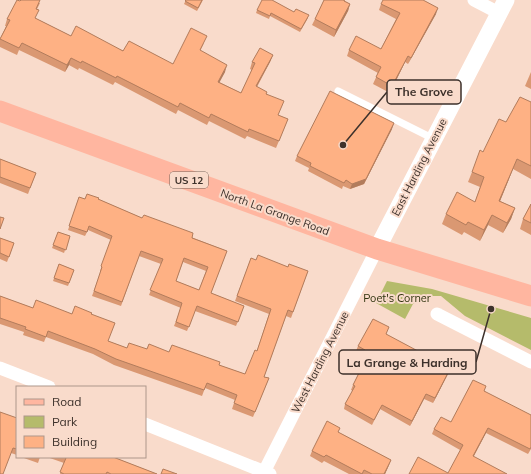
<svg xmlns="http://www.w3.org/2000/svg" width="531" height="474" font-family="Mulish,sans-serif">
<rect width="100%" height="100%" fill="#f9dbcb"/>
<polygon fill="#b5bb6b" points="387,281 432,289 531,318 531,350 465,316 441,296 429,296 413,304 405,319 376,303"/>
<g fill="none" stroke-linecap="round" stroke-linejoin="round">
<polyline stroke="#fff" stroke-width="7" points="338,91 434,139"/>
<g stroke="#fff" stroke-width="13">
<polyline points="474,0 499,13"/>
<polyline points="437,314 531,362"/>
<polyline points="0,368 49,387"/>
<polyline points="145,424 270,474"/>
<polyline points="263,474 377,249"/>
</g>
<polyline stroke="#fff" stroke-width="17" points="377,249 506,0"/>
<polyline stroke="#ffb6a0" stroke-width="21" points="0,111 377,249 531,296"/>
</g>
<g fill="#da9872" fill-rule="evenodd">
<polygon points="186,0 203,0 197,11 184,4"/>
<polygon points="324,0 345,0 345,1 350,4 348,11 334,37 312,25 315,19"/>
<polygon points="20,1 40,3 37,9 35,18 71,36 173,64 204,43 200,51 225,72 219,82 241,93 252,70 250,69 252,62 273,55 270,62 257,87 267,94 278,115 288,119 276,148 247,136 245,139 209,121 207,125 178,110 176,114 115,82 113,85 79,68 78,70 69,65 65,72 19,50 17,55 0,47 0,39 6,26 5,26 7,19"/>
<polygon points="381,4 436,14 408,64 405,62 390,93 373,84 378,73 347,56 349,50 381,49 396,19 379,10"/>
<polygon points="257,10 294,12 308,18 300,32 270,16 269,19 256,13"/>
<polygon points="531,72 531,89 525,86"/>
<polygon points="531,102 531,179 513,169 500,201 515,208 511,219 503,233 488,225 480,241 464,232 462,235 442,224 446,214 475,202 480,187 468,182 472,172 483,152 506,122"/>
<polygon points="392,129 364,184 350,189 343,186 342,189 308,171 309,168 295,161 297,156"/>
<polygon points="0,159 36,173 28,194 0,183"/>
<path d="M79 197 85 199H98L142 218 227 251 211 293 244 306 236 326 195 311 187 331 174 326 181 308 149 295 161 264 139 256 121 306 92 296 101 271H100L111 240 88 230 85 236 68 230ZM183 262 206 271 199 290 176 281Z"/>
<polygon points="531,204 531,235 520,229 523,219"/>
<polygon points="58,232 70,236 64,253 52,248"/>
<polygon points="0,238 14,243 7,262 0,259"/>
<polygon points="251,258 256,260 308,271 291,318 286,316 264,377 269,378 253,417 232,409 235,400 205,388 202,396 114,365 93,354 46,337 44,342 23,335 24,332 0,324 0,296 33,308 72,314 91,314 108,341 127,348 147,349 169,352 219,365 245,374 257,351 269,314 235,301"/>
<polygon points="59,264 74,270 68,286 53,281"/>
<polygon points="387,332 386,334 449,372 433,403 424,399 410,426 380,409 372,425 344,409 345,404 353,391 351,390 353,385 363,364 359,361 363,354 356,351 358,346"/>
<polygon points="485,391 531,449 528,454 486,433 474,456 460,450 432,434 434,429 451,422"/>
<polygon points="17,418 17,455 11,453"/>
<polygon points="340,428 338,432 391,460 389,465 385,474 349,474 324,461 322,463 310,456 312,451"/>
<polygon points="21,457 40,457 38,463"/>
<polygon points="47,457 113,457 157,474 60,474 64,463"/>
</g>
<g fill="#b27c5c">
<polygon points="350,4 348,11 334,37 336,30"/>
<polygon points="438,8 436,14 408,64 411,58"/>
<polygon points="273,55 270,62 253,93 256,86"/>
<polygon points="408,56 405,62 390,93 392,86"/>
<polygon points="71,58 69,65 65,72 67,65"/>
<polygon points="227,65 225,72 216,89 218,82"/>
<polygon points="394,123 392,129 364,184 350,189 352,184"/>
<polygon points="517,159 513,169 496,211 499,201"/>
<polygon points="515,208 511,219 503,233 507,223"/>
<polygon points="492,215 488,225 480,241 484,230"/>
<polygon points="451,367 449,372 433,403 435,398"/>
<polygon points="426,394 424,399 410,426 412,421"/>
<polygon points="488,428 486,433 471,461 473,456"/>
<polygon points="391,460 389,465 385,474 384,474"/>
</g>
<g fill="#feb184" stroke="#b27c5c" fill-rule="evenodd">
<polygon points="17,0 20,1 21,0 40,0 36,9 39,10 35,18 71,36 76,26 123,51 129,41 173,64 191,28 207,36 200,50 227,65 218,82 241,93 255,63 252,62 260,48 273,55 256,86 267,92 266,94 284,101 278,115 288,119 279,141 249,129 248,132 211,114 209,118 180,103 178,107 117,76 116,78 82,61 81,63 71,58 67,65 22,43 19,48 0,39 10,20 7,19"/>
<polygon points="186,0 202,0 198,8 185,1"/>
<polygon points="262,0 272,0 294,12 296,9 309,15 301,29 271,13 270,16 257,10"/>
<polygon points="324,0 344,0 344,1 350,4 336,30 315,19"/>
<polygon points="383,0 423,0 438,8 411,58 408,56 392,86 376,77 381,67 349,50 356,36 381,49 400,13 381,4"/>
<polygon points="330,91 394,123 366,179 352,184 346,180 344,183 310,166 311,163 297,156"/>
<polygon points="520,97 531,102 531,166 517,159 499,201 515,208 507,223 492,215 484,230 468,222 466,225 446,214 457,192 475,202 484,177 472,172 480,150 483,152 499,119 506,122"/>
<polygon points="0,159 36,173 30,188 0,177"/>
<path d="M87 194 99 198 98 199 142 218 144 215 193 233 192 238 227 251 211 293 244 306 238 322 197 306 189 327 176 322 182 303 150 290 163 259 141 251 122 302 94 291 102 267 101 266 112 236 89 226 87 232 69 226 79 197 85 199ZM184 258 208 267 199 290 176 281Z"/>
<polygon points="531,204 531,223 523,219"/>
<polygon points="0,217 4,218 0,229"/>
<polygon points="58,232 70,236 66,250 53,245"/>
<polygon points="0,238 14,243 9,257 0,253"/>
<polygon points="258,255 288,267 289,264 308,271 293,312 288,310 264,377 269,378 255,412 234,403 237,395 207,383 204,390 116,359 95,349 48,331 46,337 25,329 26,327 0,318 0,296 33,308 36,300 72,314 75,306 92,313 91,314 115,323 108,341 127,348 129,343 147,349 149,344 169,352 172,345 220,362 219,365 245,374 255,350 257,351 271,309 237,296 251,258 256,260"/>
<polygon points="59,264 74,270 69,283 54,278"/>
<polygon points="373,319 389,327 386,334 431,358 432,357 451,367 435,398 426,394 412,421 382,405 374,420 345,404 355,386 353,385 366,359 361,357 365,350 358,346"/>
<polygon points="473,380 486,386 484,391 531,415 531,447 530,449 488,428 473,456 507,474 409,474 418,457 448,473 463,445 434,429 441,417 451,422"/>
<polygon points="0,412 17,418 17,449 13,448 3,474 0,474"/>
<polygon points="327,421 340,428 338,432 391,460 384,474 372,474 364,470 362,474 326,455 324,457 312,451"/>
<polygon points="64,457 113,457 157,474 111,474 107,472 106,474 64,474 60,472 66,458"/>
<polygon points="163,469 177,474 161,474"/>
</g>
<g text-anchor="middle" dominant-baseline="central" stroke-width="4" stroke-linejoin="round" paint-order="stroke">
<rect fill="#f9dbcb" stroke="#75645b" stroke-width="1" x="170" y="172" width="38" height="16" rx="3"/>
<g font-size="10" font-weight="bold" fill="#3d312b">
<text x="189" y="180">US 12</text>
</g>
<g font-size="11" fill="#3d312b" stroke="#f9dbcb">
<text transform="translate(419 167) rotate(-63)">East Harding Avenue</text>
<text transform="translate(275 212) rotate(20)">North La Grange Road</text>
<text transform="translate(320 362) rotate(-63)">West Harding Avenue</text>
</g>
<g font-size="11" fill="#30330e" stroke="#f9dbcb">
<text x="397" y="298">Poet's Corner</text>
</g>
</g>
<path fill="none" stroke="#3d312b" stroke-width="1.5" d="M343 145L387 92M491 309L476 362"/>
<g fill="#3d312b" stroke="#f9dbcb" stroke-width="1.5">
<circle cx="343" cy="145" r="4"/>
<circle cx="491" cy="309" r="4"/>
</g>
<g fill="#f9dbcb" stroke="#3d312b" stroke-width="1.5">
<rect x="387" y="80" width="74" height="24" rx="4"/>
<rect x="339" y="350" width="137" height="24" rx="4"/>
</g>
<g font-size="12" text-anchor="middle" font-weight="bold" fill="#3d312b">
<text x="424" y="96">The Grove</text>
<text x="407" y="367">La Grange &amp; Harding</text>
</g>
<rect x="16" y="386" width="130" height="72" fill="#f9dbcb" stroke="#ae978b"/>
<rect x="24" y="399" width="20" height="6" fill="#ffb6a0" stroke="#ae978b"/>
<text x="52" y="406" font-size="12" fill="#3d312b">Road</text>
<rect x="24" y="416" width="20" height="12" fill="#b5bb6b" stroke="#ae978b"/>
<text x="52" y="426" font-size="12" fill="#3d312b">Park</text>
<rect x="24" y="436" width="20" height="12" fill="#feb184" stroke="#ae978b"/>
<text x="52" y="446" font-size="12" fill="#3d312b">Building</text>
</svg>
